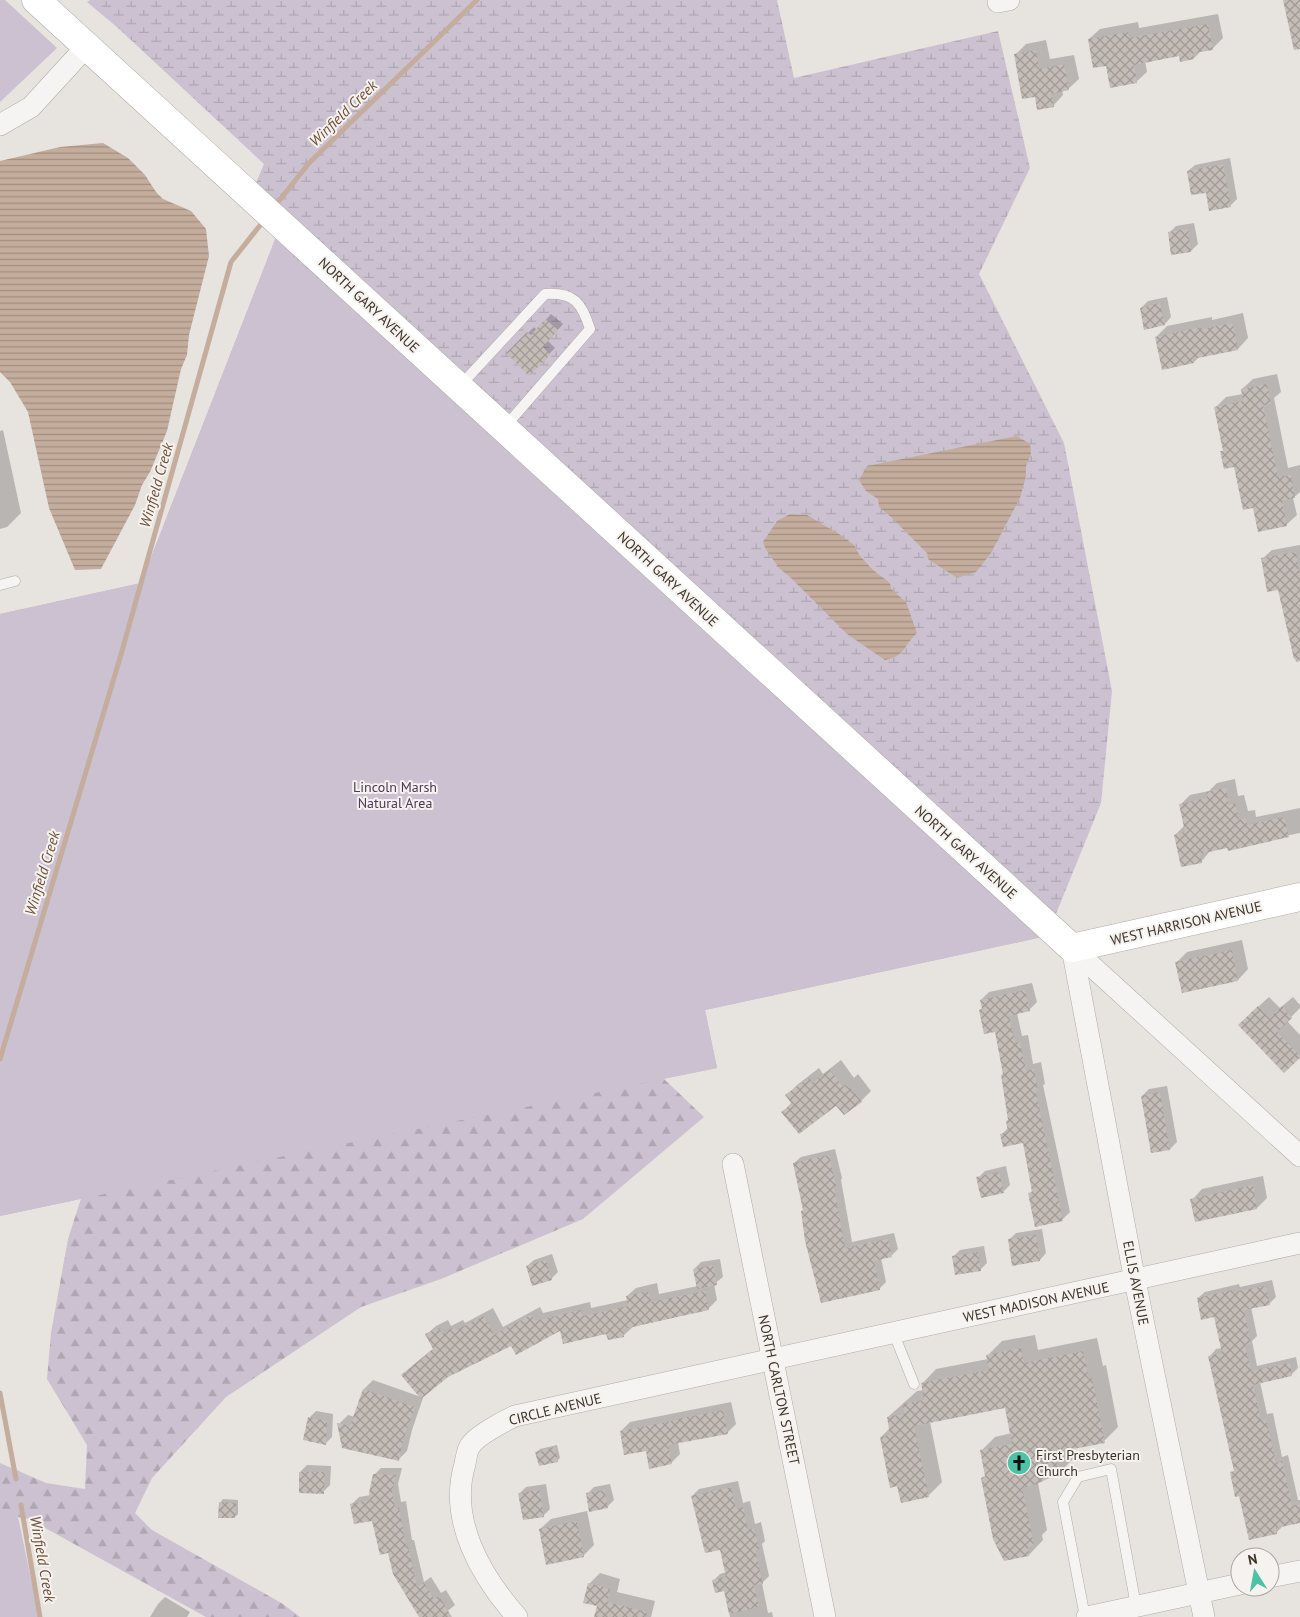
<svg xmlns="http://www.w3.org/2000/svg" width="1300" height="1617" font-family="'PT Sans',sans-serif">
<defs>
<pattern id="forest-firs" width="22" height="20" patternUnits="userSpaceOnUse" patternTransform="scale(1.25)"><rect width="22" height="20" fill="#cbc1d0"/><path d="M5 1l3.5 6h-7zM16 11l3.5 6h-7z" fill="#afa6b3"/></pattern>
<pattern id="wetland-marsh" width="20" height="14" patternUnits="userSpaceOnUse" patternTransform="scale(1.25)"><rect width="20" height="14" fill="#cbc1d0"/><path d="M1 5h8M5 5V1M11 12h8M15 12V8" fill="none" stroke="#afa6b3"/></pattern>
<pattern id="water-rules" width="6" height="5" patternUnits="userSpaceOnUse" patternTransform="scale(1.25)"><rect width="6" height="5" fill="#c4ad9d"/><path d="M0 2.5h6" fill="none" stroke="#a08e80"/></pattern>
<pattern id="building-cross-hatch" width="8" height="8" patternUnits="userSpaceOnUse" patternTransform="scale(1.25)"><rect width="8" height="8" fill="#c4bdb7"/><path d="M0 0l8 8M0 8l8-8" fill="none" stroke="#a09a95"/></pattern>
</defs>
<rect width="100%" height="100%" fill="#e7e3df"/>
<polygon fill="url(#forest-firs)" points="644,1060 704,1117 583,1219 441,1279 361,1307 226,1397 152,1478 135,1513 152,1530 283,1604 300,1617 206,1617 29,1519 18,1517 0,1510 0,1463 46,1483 85,1489 87,1445 47,1379 51,1333 68,1239 88,1177"/>
<polygon fill="url(#wetland-marsh)" points="90,0 777,0 794,78 998,31 1030,168 979,274 1064,443 1112,691 1101,803 1047,936 705,1010 717,1068 269,1159 0,1216 0,614 141,583 281,224 251,195 264,164 118,28 87,2"/>
<g fill="#cbc1d0">
<polygon points="0,0 5,0 57,48 0,102"/>
<polygon points="275,240 1047,936 705,1010 717,1068 269,1159 0,1216 0,614 141,583"/>
<polygon points="0,1509 18,1517 39,1617 0,1617"/>
</g>
<g fill="url(#water-rules)">
<polygon points="103,143 128,158 145,175 156,192 163,199 191,211 206,229 209,256 189,335 187,355 181,369 167,431 150,472 142,485 135,505 101,569 75,570 49,508 28,412 10,382 0,372 0,161 60,147"/>
<polygon points="1017,436 1030,444 1031,454 1026,466 1026,476 1020,498 991,553 976,572 957,578 928,559 927,553 891,517 879,507 878,499 866,491 859,480 867,466"/>
<path d="M790 514 807 515 839 534 854 545 860 556 873 570 890 583 891 589 906 602 917 633C903 646 906 656 885 660L847 634 791 578 779 568 765 548 763 542 777 521Z"/>
</g>
<g fill="#0003">
<polygon points="1218,14 1223,38 1212,49 1201,51 1194,58 1180,55 1145,61 1147,72 1136,82 1107,64 1089,39 1100,29 1138,22 1139,28"/>
<polygon points="1046,40 1050,59 1074,55 1079,79 1068,89 1062,90 1063,95 1053,106 1036,96 1015,55 1026,44"/>
<polygon points="1230,158 1237,199 1230,206 1188,171 1195,165"/>
<polygon points="1194,223 1198,244 1191,251 1169,233 1176,226"/>
<polygon points="1167,297 1171,317 1165,324 1141,308 1148,301"/>
<polygon points="1243,313 1248,338 1238,349 1199,357 1194,362 1156,337 1167,326 1212,317 1212,320"/>
<polygon points="551,314 563,324 548,341 555,348 529,374 508,353 534,327 537,330"/>
<polygon points="1277,374 1281,392 1274,398 1288,468 1300,465 1300,492 1293,498 1297,515 1286,525 1254,507 1235,465 1222,452 1224,450 1215,408 1226,397 1243,394 1242,389 1253,379"/>
<polygon points="3,430 21,513 7,527 0,529 0,431"/>
<polygon points="1300,545 1300,661 1296,662 1279,589 1262,559 1272,550"/>
<polygon points="1235,779 1238,796 1244,795 1248,811 1255,810 1256,817 1300,808 1300,833 1210,851 1201,862 1175,835 1185,825 1180,805 1190,795 1209,791 1217,783"/>
<polygon points="1242,940 1248,969 1238,980 1177,962 1187,952"/>
<polygon points="1032,983 1037,1002 1029,1010 1017,1013 1022,1036 1028,1035 1033,1064 1041,1062 1045,1084 1043,1085 1070,1212 1062,1220 1029,1194 1033,1190 1024,1141 1002,1134 1009,1127 1009,1119 1004,1073 996,1030 980,1010 983,1007 981,1000 989,992"/>
<polygon points="1269,997 1280,1008 1293,997 1300,1005 1300,1008 1287,1021 1300,1035 1300,1057 1250,1014"/>
<polygon points="841,1060 854,1078 858,1074 871,1091 861,1101 783,1112 792,1102 787,1095 797,1085 819,1068 823,1074"/>
<polygon points="1167,1086 1177,1142 1170,1149 1152,1152 1142,1096 1149,1089"/>
<polygon points="835,1149 842,1178 841,1180 852,1242 894,1233 898,1249 891,1256 881,1258 886,1282 879,1289 804,1209 794,1163 801,1157"/>
<polygon points="1006,1166 1010,1185 1003,1192 978,1178 985,1171"/>
<polygon points="1263,1176 1267,1198 1257,1208 1192,1200 1202,1189"/>
<polygon points="1042,1229 1046,1253 1040,1260 1009,1240 1016,1233"/>
<polygon points="984,1246 987,1263 981,1269 953,1257 960,1250"/>
<polygon points="552,1254 558,1272 551,1279 527,1266 534,1260"/>
<polygon points="720,1259 723,1277 714,1284 717,1300 708,1309 633,1327 624,1335 609,1339 607,1333 560,1330 511,1344 448,1376 422,1397 423,1398 412,1430 407,1451 398,1460 339,1424 348,1415 355,1417 364,1389 373,1380 421,1397 411,1367 434,1348 427,1334 436,1326 448,1320 451,1326 463,1320 465,1323 493,1308 503,1327 540,1307 543,1313 590,1302 591,1308 628,1300 627,1296 636,1288 657,1283 659,1294 698,1286 694,1269 701,1262"/>
<polygon points="1272,1280 1276,1297 1269,1304 1251,1307 1257,1336 1252,1341 1257,1366 1296,1357 1298,1368 1292,1374 1260,1382 1267,1414 1273,1413 1282,1457 1288,1455 1298,1500 1300,1500 1300,1522 1284,1525 1276,1533 1240,1494 1232,1473 1235,1470 1210,1356 1216,1349 1222,1348 1215,1316 1198,1298 1205,1292 1239,1284 1240,1287"/>
<polygon points="1035,1335 1038,1350 1097,1338 1103,1366 1106,1365 1118,1427 1104,1441 1070,1448 1075,1457 1061,1471 1038,1483 1047,1530 1042,1535 1043,1540 1029,1555 1005,1559 981,1451 995,1437 1012,1433 1006,1407 930,1422 942,1482 928,1496 898,1485 881,1437 890,1428 888,1417 917,1391 923,1390 922,1384 936,1369 988,1359 988,1355 1002,1341"/>
<polygon points="731,1402 736,1424 727,1433 678,1442 680,1454 671,1463 647,1450 621,1431 630,1422"/>
<polygon points="316,1411 333,1414 332,1437 325,1444 310,1417"/>
<polygon points="557,1445 560,1458 557,1461 537,1452 540,1449"/>
<polygon points="307,1465 331,1466 330,1485 323,1492 300,1472"/>
<polygon points="381,1468 402,1468 398,1484 401,1502 406,1501 412,1540 414,1540 424,1582 431,1577 441,1593 446,1590 455,1605 440,1617 420,1617 373,1520 352,1504 359,1497 371,1495 374,1475"/>
<polygon points="738,1481 743,1503 750,1501 755,1524 761,1522 765,1541 762,1544 769,1576 762,1583 768,1613 772,1612 773,1617 730,1617 725,1590 713,1581 720,1574 727,1572 721,1548 692,1496 699,1489"/>
<polygon points="546,1484 550,1509 543,1516 519,1494 526,1487"/>
<polygon points="610,1484 614,1500 607,1507 587,1494 594,1487"/>
<polygon points="223,1499 238,1500 238,1514 235,1517 220,1503"/>
<polygon points="587,1511 594,1545 583,1556 540,1529 551,1519"/>
<polygon points="600,1573 620,1579 617,1592 655,1601 651,1617 595,1617 598,1605 589,1584"/>
<polygon points="165,1597 190,1612 187,1617 150,1617 158,1604"/>
</g>
<g fill="none" stroke-linecap="round" stroke-linejoin="round">
<g stroke="#c4ad9d" stroke-width="5">
<polyline points="275,206 309,163 477,0"/>
<polyline points="0,1059 120,658 231,262 265,219"/>
<polyline points="0,1393 16,1479"/>
<polyline points="21,1505 40,1617"/>
</g>
</g>
<g fill="url(#building-cross-hatch)">
<polygon points="1283,0 1300,0 1300,49 1294,50"/>
<polygon points="1208,24 1213,50 1193,53 1194,59 1180,62 1179,56 1134,65 1137,83 1110,88 1106,66 1093,68 1088,39 1128,32 1129,38"/>
<polygon points="1036,50 1039,69 1064,64 1069,90 1051,94 1054,107 1037,110 1035,97 1022,99 1014,54"/>
<polygon points="1223,164 1231,207 1209,211 1206,193 1191,195 1187,171"/>
<polygon points="1188,229 1191,252 1171,255 1168,232"/>
<polygon points="1160,303 1165,325 1144,330 1140,308"/>
<polygon points="545,319 558,330 543,347 550,355 529,376 506,353 527,332 531,335"/>
<polygon points="1233,323 1238,350 1193,359 1194,363 1162,370 1155,337 1201,327 1202,329"/>
<polygon points="1267,384 1271,404 1263,405 1278,477 1291,475 1295,498 1282,501 1287,526 1258,532 1253,508 1243,510 1234,467 1224,469 1220,451 1223,451 1214,407 1243,401 1241,389"/>
<polygon points="1296,552 1300,576 1300,659 1294,659 1278,590 1267,592 1261,558"/>
<polygon points="1226,788 1229,805 1235,803 1239,820 1246,818 1247,825 1284,817 1289,837 1228,851 1227,848 1200,854 1202,863 1181,867 1174,835 1185,832 1179,804 1207,798 1206,792"/>
<polygon points="1232,950 1238,981 1182,993 1175,962"/>
<polygon points="1025,990 1030,1011 1009,1016 1015,1043 1020,1042 1026,1071 1034,1069 1038,1092 1036,1093 1063,1221 1035,1227 1028,1193 1032,1192 1023,1143 1003,1147 1000,1134 1008,1132 1006,1121 1008,1120 1001,1075 1003,1074 995,1032 984,1034 979,1010 982,1009 980,1000"/>
<polygon points="1258,1006 1269,1018 1282,1006 1292,1018 1277,1032 1300,1056 1300,1058 1284,1073 1238,1025"/>
<polygon points="830,1070 843,1087 847,1084 862,1102 844,1115 836,1106 799,1134 781,1112 792,1104 785,1095 809,1078 812,1083"/>
<polygon points="1160,1092 1170,1150 1151,1153 1141,1096"/>
<polygon points="829,1155 836,1186 834,1187 845,1248 888,1239 892,1257 874,1261 880,1290 821,1303 805,1241 801,1211 803,1210 793,1163"/>
<polygon points="999,1172 1004,1193 981,1198 976,1177"/>
<polygon points="1253,1185 1257,1209 1195,1222 1190,1199"/>
<polygon points="1036,1235 1040,1261 1012,1266 1008,1239"/>
<polygon points="978,1252 981,1271 955,1275 952,1256"/>
<polygon points="546,1260 552,1280 532,1286 526,1266"/>
<polygon points="713,1265 717,1285 697,1289 693,1269"/>
<polygon points="1266,1286 1270,1305 1244,1310 1251,1344 1245,1345 1251,1371 1290,1363 1292,1376 1253,1385 1261,1420 1266,1419 1276,1463 1282,1461 1292,1506 1300,1504 1300,1523 1276,1528 1277,1534 1249,1540 1239,1496 1235,1497 1230,1472 1234,1471 1208,1356 1222,1353 1214,1317 1201,1320 1197,1298 1233,1290 1233,1292"/>
<polygon points="648,1291 651,1302 705,1291 709,1310 623,1329 624,1337 608,1340 606,1334 563,1344 560,1331 516,1355 511,1346 448,1377 421,1399 401,1375 433,1349 425,1334 439,1328 442,1334 454,1327 456,1330 484,1316 494,1335 531,1315 535,1321 581,1310 583,1316 628,1306 626,1296"/>
<polygon points="1021,1348 1024,1363 1083,1351 1089,1379 1092,1378 1105,1443 1052,1453 1061,1472 1037,1484 1022,1488 1034,1545 1028,1548 1029,1556 1004,1561 993,1539 981,1478 985,1476 980,1450 1012,1444 1005,1408 914,1426 929,1497 901,1503 897,1486 890,1488 880,1437 890,1435 887,1417 904,1414 902,1404 924,1400 921,1383 989,1370 986,1355"/>
<polygon points="363,1389 415,1407 403,1440 399,1461 342,1448 337,1423 350,1426"/>
<polygon points="723,1410 728,1434 668,1445 672,1464 649,1469 646,1451 624,1455 620,1431 678,1420 678,1419"/>
<polygon points="308,1417 327,1421 326,1445 303,1440"/>
<polygon points="555,1447 558,1462 539,1466 535,1452"/>
<polygon points="299,1472 325,1472 324,1494 299,1493"/>
<polygon points="373,1474 396,1475 392,1492 395,1508 399,1508 406,1546 408,1546 417,1587 424,1583 434,1599 439,1596 452,1617 419,1617 393,1574 388,1553 380,1555 372,1521 354,1524 350,1504 370,1500 369,1493"/>
<polygon points="731,1487 736,1509 743,1507 748,1530 754,1528 759,1549 755,1550 763,1584 754,1585 759,1607 729,1614 724,1591 715,1593 712,1580 726,1577 720,1550 705,1553 691,1496"/>
<polygon points="539,1490 544,1517 523,1520 518,1493"/>
<polygon points="604,1490 608,1508 589,1512 586,1493"/>
<polygon points="219,1502 236,1503 235,1518 218,1518"/>
<polygon points="577,1521 584,1557 546,1565 539,1529"/>
<polygon points="588,1583 610,1589 607,1602 647,1612 646,1617 594,1617 597,1606 583,1603"/>
</g>
<g fill="none" stroke-linecap="round" stroke-linejoin="round">
<g stroke="#b1aba5" stroke-width="11">
<g id="lane">
<path d="M459 387 545 294C574 292 582 303 590 329L504 428"/>
<polyline points="0,585 15,581"/>
<polyline points="894,1334 914,1384"/>
<polyline points="1085,1617 1063,1502 1078,1477 1111,1469 1136,1606"/>
</g>
</g>
<g stroke="#b1aba5" stroke-width="22">
<g id="street">
<polyline points="998,2 1009,0"/>
<polyline points="0,125 31,107 86,47"/>
<polyline points="1072,948 1135,1281 1204,1617"/>
<polyline points="1072,948 1300,1156"/>
<polyline points="733,1164 825,1617"/>
<polyline points="1270,1577 1300,1571"/>
<path d="M517 1617C481 1576 448 1520 465 1464 466 1459 467 1450 470 1446 476 1436 504 1421 515 1416L1300 1243"/>
<polyline points="1087,1617 1240,1584"/>
</g>
</g>
<g stroke="#b1aba5" stroke-width="29">
<polyline id="secondary" points="36,0 1072,948 1300,897"/>
</g>
<use href="#lane" stroke="#f6f4f2" stroke-width="10"/>
<use href="#street" stroke="#f6f4f2" stroke-width="21"/>
<use href="#secondary" stroke="#fff" stroke-width="28"/>
</g>
<defs>
<g id="church-disc" transform="scale(1.25)"><circle r="9.5" fill="#4ec2a4" stroke="#f5f2ef"/><path d="M-1.2-6h2.4v3.5h3.3v2.4h-3.3V6h-2.4V-.1h-3.3v-2.4h3.3Z" fill="#111"/></g>
</defs>
<g fill-rule="evenodd">
<use href="#church-disc" x="1019" y="1463"/>
</g>
<g text-anchor="middle" dominant-baseline="central" stroke-width="4" stroke-linejoin="round" paint-order="stroke">
<g font-size="14" fill="#3d3429" stroke="#f5f2ef">
<text transform="translate(369 305) rotate(43)">NORTH GARY AVENUE</text>
<text transform="translate(668 579) rotate(43)">NORTH GARY AVENUE</text>
<text transform="translate(966 852) rotate(42)">NORTH GARY AVENUE</text>
<text transform="translate(1186 923) rotate(-13)">WEST HARRISON AVENUE</text>
<text transform="translate(1136 1283) rotate(79)">ELLIS AVENUE</text>
<text transform="translate(1036 1302) rotate(-12)">WEST MADISON AVENUE</text>
<text transform="translate(779 1390) rotate(78)">NORTH CARLTON STREET</text>
<text transform="translate(555 1409) rotate(-14)">CIRCLE AVENUE</text>
</g>
<g font-size="14" fill="#4e3858" stroke="#f5f2ef">
<text x="395" y="787">Lincoln Marsh<tspan x="395" dy="16">Natural Area</tspan></text>
</g>
<g font-size="14" fill="#3d3429" stroke="#f5f2ef" text-anchor="start">
<text x="1036" y="1455">First Presbyterian<tspan x="1036" dy="16">Church</tspan></text>
</g>
<g font-size="15" font-style="italic" fill="#6d4f37" stroke="#f5f2ef">
<text transform="translate(343 113) rotate(-44)">Winfield Creek</text>
<text transform="translate(156 485) rotate(-74)">Winfield Creek</text>
<text transform="translate(42 873) rotate(-73)">Winfield Creek</text>
<text transform="translate(43 1559) rotate(80)">Winfield Creek</text>
</g>
</g>
<g transform="translate(1255 1572) rotate(349)"><circle r="24" fill="#f5f2ef" stroke="#aba6a0"/>
<path d="M0-4L9 19L0 12L-9 19Z" fill="#4ec2a4"/>
<text y="-8" font-size="14" font-weight="bold" text-anchor="middle" fill="#3d3429">N</text>
</g>
</svg>
